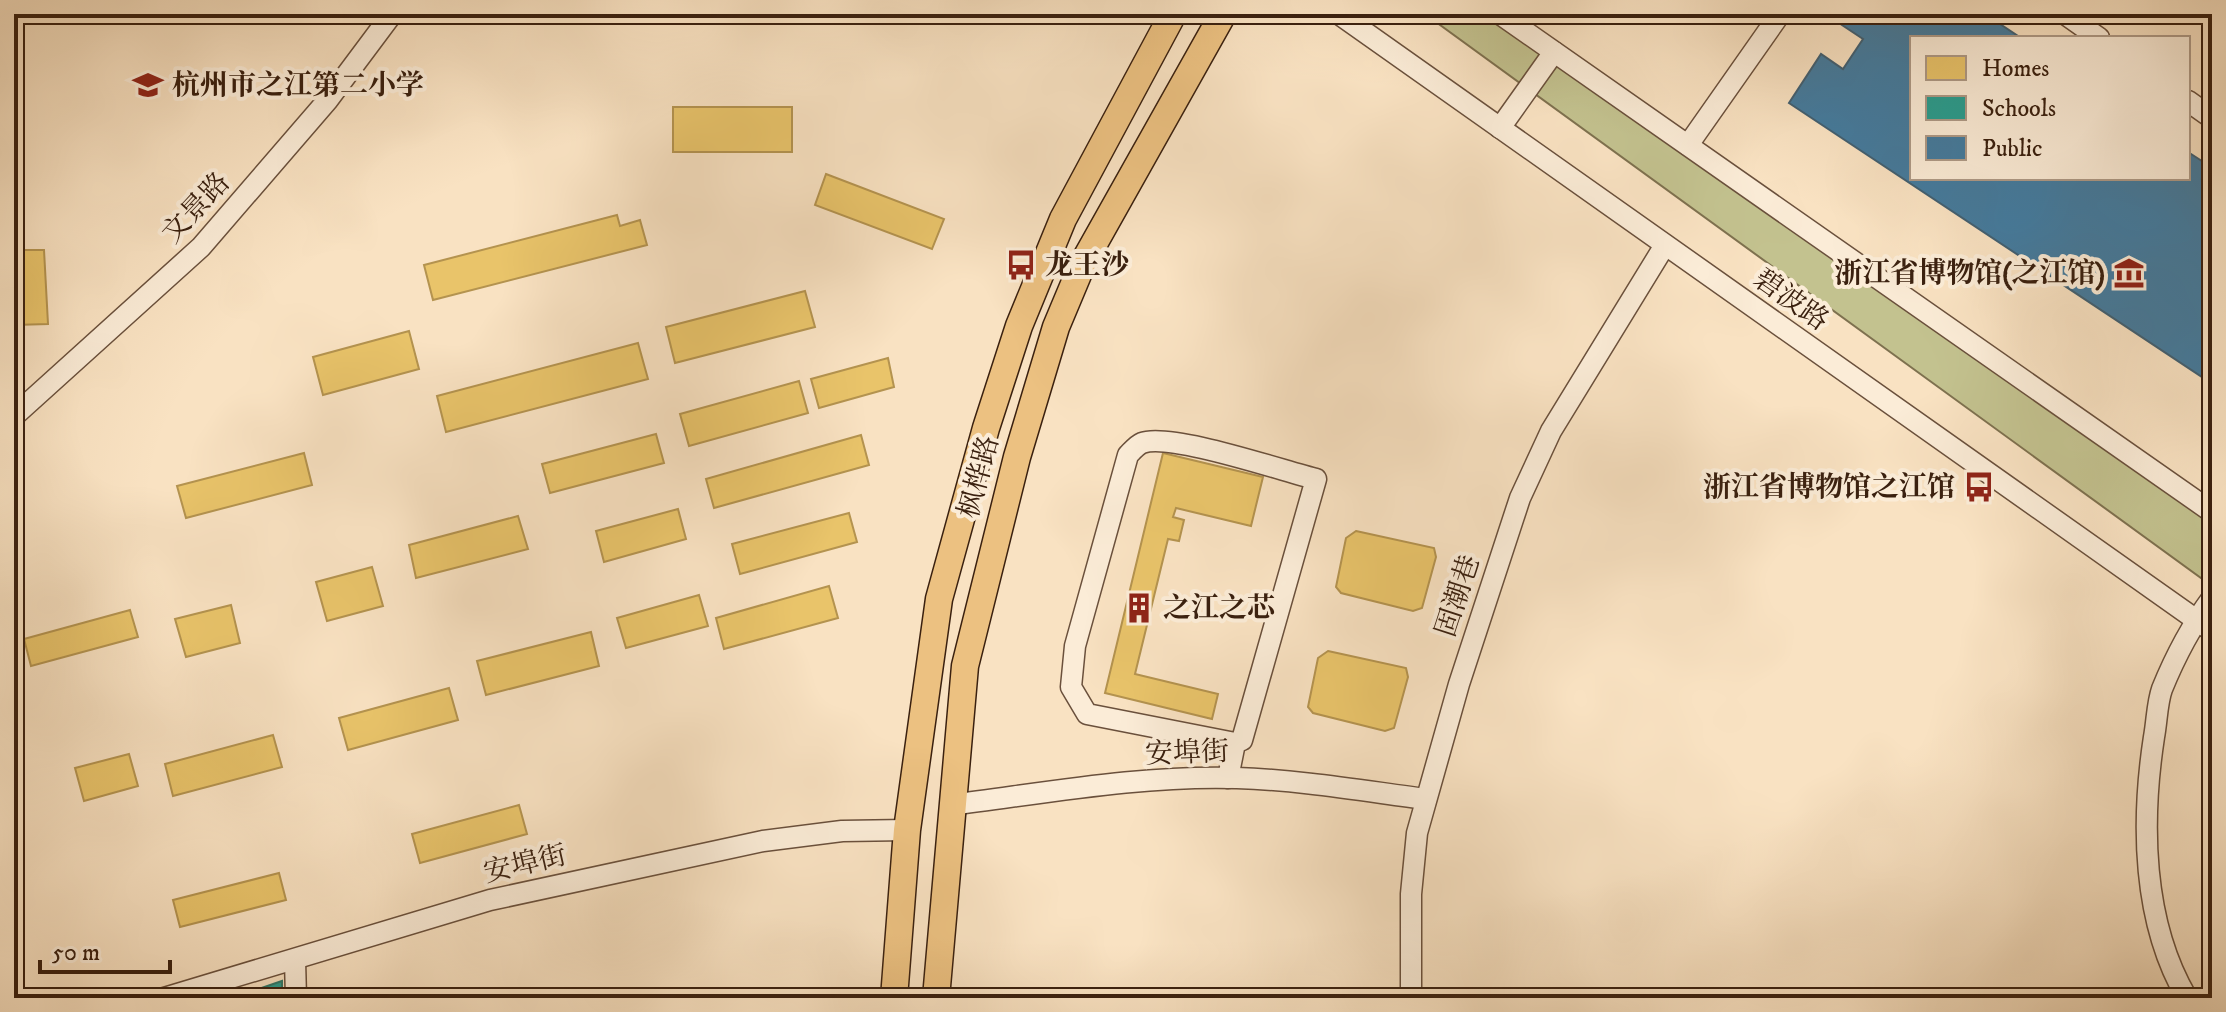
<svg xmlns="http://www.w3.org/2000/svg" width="2226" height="1012" font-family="'IM FELL DW Pica','Noto Serif SC',serif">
<rect width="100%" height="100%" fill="#f9e2c2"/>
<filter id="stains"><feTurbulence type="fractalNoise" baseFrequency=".0025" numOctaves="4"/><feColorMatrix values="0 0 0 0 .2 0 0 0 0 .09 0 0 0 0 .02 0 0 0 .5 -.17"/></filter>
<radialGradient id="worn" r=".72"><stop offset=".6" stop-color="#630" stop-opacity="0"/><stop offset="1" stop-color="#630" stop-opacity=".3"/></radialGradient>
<polygon fill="#c3c28f" stroke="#7e714f" stroke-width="2" points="1425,14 1487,14 2212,521 2212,586"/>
<g fill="#e9c46a" stroke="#b4934f" stroke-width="2">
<rect x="673" y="107" width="119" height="45"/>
<polygon points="826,174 944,219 932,249 815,205"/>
<polygon points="617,215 620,226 640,220 647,245 433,300 424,265"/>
<polygon points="14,250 44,250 48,324 14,325"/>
<polygon points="805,291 815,327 675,363 666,327"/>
<polygon points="409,331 419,369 323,395 313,357"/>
<polygon points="638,343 648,379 446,432 437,396"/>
<polygon points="888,358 894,387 819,408 811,379"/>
<polygon points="799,381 808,413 689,446 680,414"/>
<polygon points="656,434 664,463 550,493 542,464"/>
<polygon points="861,435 869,465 714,508 706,479"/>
<polygon points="304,453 312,485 186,518 177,486"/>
<polygon points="1163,453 1263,477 1251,526 1176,508 1173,517 1184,520 1179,541 1168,539 1135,674 1218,694 1212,719 1105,693"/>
<polygon points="678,509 686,539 604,562 596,531"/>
<polygon points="849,513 857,542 740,574 732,544"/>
<polygon points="518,516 528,549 416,578 409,545"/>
<polygon points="1356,531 1434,548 1436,557 1422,608 1413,611 1341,593 1336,587 1346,538"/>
<polygon points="372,567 383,606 327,621 316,582"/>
<polygon points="829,586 838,618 724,649 716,618"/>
<polygon points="699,595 708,626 626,648 617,618"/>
<polygon points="231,605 240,643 186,657 175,619"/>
<polygon points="130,610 138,637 31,666 24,639"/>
<polygon points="591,632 599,666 486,695 477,661"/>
<polygon points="1328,651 1406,668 1408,677 1394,728 1385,731 1313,713 1308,707 1318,658"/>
<polygon points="449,688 458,720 348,750 339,718"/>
<polygon points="273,735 282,767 173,796 165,764"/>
<polygon points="129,754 138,786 84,801 75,768"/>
<polygon points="519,805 527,834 420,863 412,834"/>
<polygon points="279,873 286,900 180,927 173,900"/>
</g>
<polygon fill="#2a9d8f" stroke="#2f7869" stroke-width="2" points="282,981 282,998 232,998"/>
<polygon fill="#457b9d" stroke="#426072" stroke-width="2" points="1841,14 1985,14 2021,38 1912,38 1912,178 2188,178 2188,152 2211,167 2202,179 2212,185 2212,361 2202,377 1789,103 1821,54 1843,69 1863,39 1836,21"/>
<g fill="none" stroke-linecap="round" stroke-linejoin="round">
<g stroke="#6a503c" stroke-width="23">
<g id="minor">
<polyline points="1339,14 2212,631"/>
<polyline points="1500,14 2212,512"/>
<polyline points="2065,14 2099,38"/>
<polyline points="2188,101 2212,118"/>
<polyline points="1500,128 1554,52"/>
<polyline points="1688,145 1780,14"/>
<polyline points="14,416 201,247 327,101 392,14"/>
<path d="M1228 778 1235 743 1087 714 1071 687 1075 646 1128 455C1132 451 1137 445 1142 443 1169 432 1283 471 1316 479L1242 740 1235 743"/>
<path d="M951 805C1046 793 1141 775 1237 778 1300 780 1364 791 1426 799"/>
<polyline points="295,960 296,998"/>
<polyline points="164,998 490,900 763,841 842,831 907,830"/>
<polyline points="1411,998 1411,894 1417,833 1459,684 1520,498 1551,431 1665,245"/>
<path d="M2187 998C2142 922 2141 822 2154 737 2157 721 2157 703 2162 689 2175 657 2192 625 2212 598"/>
</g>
</g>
<g stroke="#3a200f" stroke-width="29">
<g id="major">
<polyline points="894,998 907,830 939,599 986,428 1019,326 1063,219 1173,14"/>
<polyline points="936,998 965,666 1017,457 1056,327 1082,265 1223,14"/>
</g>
</g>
<use href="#minor" stroke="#fbecd7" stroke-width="20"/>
<use href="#major" stroke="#ecc181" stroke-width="26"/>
</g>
<defs>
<g id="school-bare" transform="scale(2.4)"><path d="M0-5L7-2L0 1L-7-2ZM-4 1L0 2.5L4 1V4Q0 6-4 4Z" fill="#8f2418" stroke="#fbecd7" stroke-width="2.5" paint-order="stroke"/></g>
<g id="bus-bare" transform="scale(2.4)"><path d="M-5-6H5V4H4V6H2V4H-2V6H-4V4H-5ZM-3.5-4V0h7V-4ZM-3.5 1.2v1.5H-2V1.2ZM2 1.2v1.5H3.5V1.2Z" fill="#8f2418" stroke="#fbecd7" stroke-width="2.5" paint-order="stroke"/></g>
<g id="museum-bare" transform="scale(2.4)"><path d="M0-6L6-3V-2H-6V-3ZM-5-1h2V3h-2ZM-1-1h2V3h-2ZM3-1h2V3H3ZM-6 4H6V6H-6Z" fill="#8f2418" stroke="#fbecd7" stroke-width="2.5" paint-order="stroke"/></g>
<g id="building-bare" transform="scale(2.4)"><path d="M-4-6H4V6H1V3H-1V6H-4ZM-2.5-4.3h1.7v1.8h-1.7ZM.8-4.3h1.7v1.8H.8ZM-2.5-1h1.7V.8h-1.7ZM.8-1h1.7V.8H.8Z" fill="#8f2418" stroke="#fbecd7" stroke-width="2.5" paint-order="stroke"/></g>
</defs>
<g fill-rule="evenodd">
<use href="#school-bare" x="148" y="85"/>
<use href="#bus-bare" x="1021" y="265"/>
<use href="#museum-bare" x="2129" y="273"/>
<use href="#bus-bare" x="1979" y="487"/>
<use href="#building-bare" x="1139" y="608"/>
</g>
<g text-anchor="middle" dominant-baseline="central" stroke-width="8" stroke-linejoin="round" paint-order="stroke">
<g font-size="28" font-weight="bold" fill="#3a200f" stroke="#fbecd7" text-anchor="start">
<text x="172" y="85">杭州市之江第二小学</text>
<text x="1045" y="265">龙王沙</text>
<text x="2105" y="273" text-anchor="end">浙江省博物馆(之江馆)</text>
<text x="1955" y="487" text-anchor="end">浙江省博物馆之江馆</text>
<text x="1163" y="608">之江之芯</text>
</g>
<g font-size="28" fill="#3a200f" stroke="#fbecd7">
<text transform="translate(196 208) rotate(-47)">文景路</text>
<text transform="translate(1791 300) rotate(35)">碧波路</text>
<text transform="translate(979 477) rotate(-75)">枫桦路</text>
<text transform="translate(1458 596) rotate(-72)">固潮巷</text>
<text transform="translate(1187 753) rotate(-2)">安埠街</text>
<text transform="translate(525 864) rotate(-13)">安埠街</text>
</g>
</g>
<rect width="2226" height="1012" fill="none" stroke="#f9e2c2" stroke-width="48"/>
<rect x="16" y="16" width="2194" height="980" fill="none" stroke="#3a200f" stroke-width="4"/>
<rect x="24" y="24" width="2178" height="964" fill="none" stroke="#3a200f" stroke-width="2"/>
<rect x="1910" y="36" width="280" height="144" fill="#fbecd7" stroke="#ae9a87" stroke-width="2"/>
<rect x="1926" y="56" width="40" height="24" fill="#e9c46a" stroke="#ae9a87" stroke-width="2"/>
<text x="1982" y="76" font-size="24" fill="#3a200f">Homes</text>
<rect x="1926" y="96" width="40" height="24" fill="#2a9d8f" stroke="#ae9a87" stroke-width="2"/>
<text x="1982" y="116" font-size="24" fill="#3a200f">Schools</text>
<rect x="1926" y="136" width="40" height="24" fill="#457b9d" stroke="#ae9a87" stroke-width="2"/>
<text x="1982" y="156" font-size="24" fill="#3a200f">Public</text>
<path d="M40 960v12h130v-12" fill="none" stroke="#3a200f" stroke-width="4"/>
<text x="52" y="960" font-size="24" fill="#3a200f" stroke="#fbecd7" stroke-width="6" paint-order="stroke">50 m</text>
<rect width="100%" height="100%" filter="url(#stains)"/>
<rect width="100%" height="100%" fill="url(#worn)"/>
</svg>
